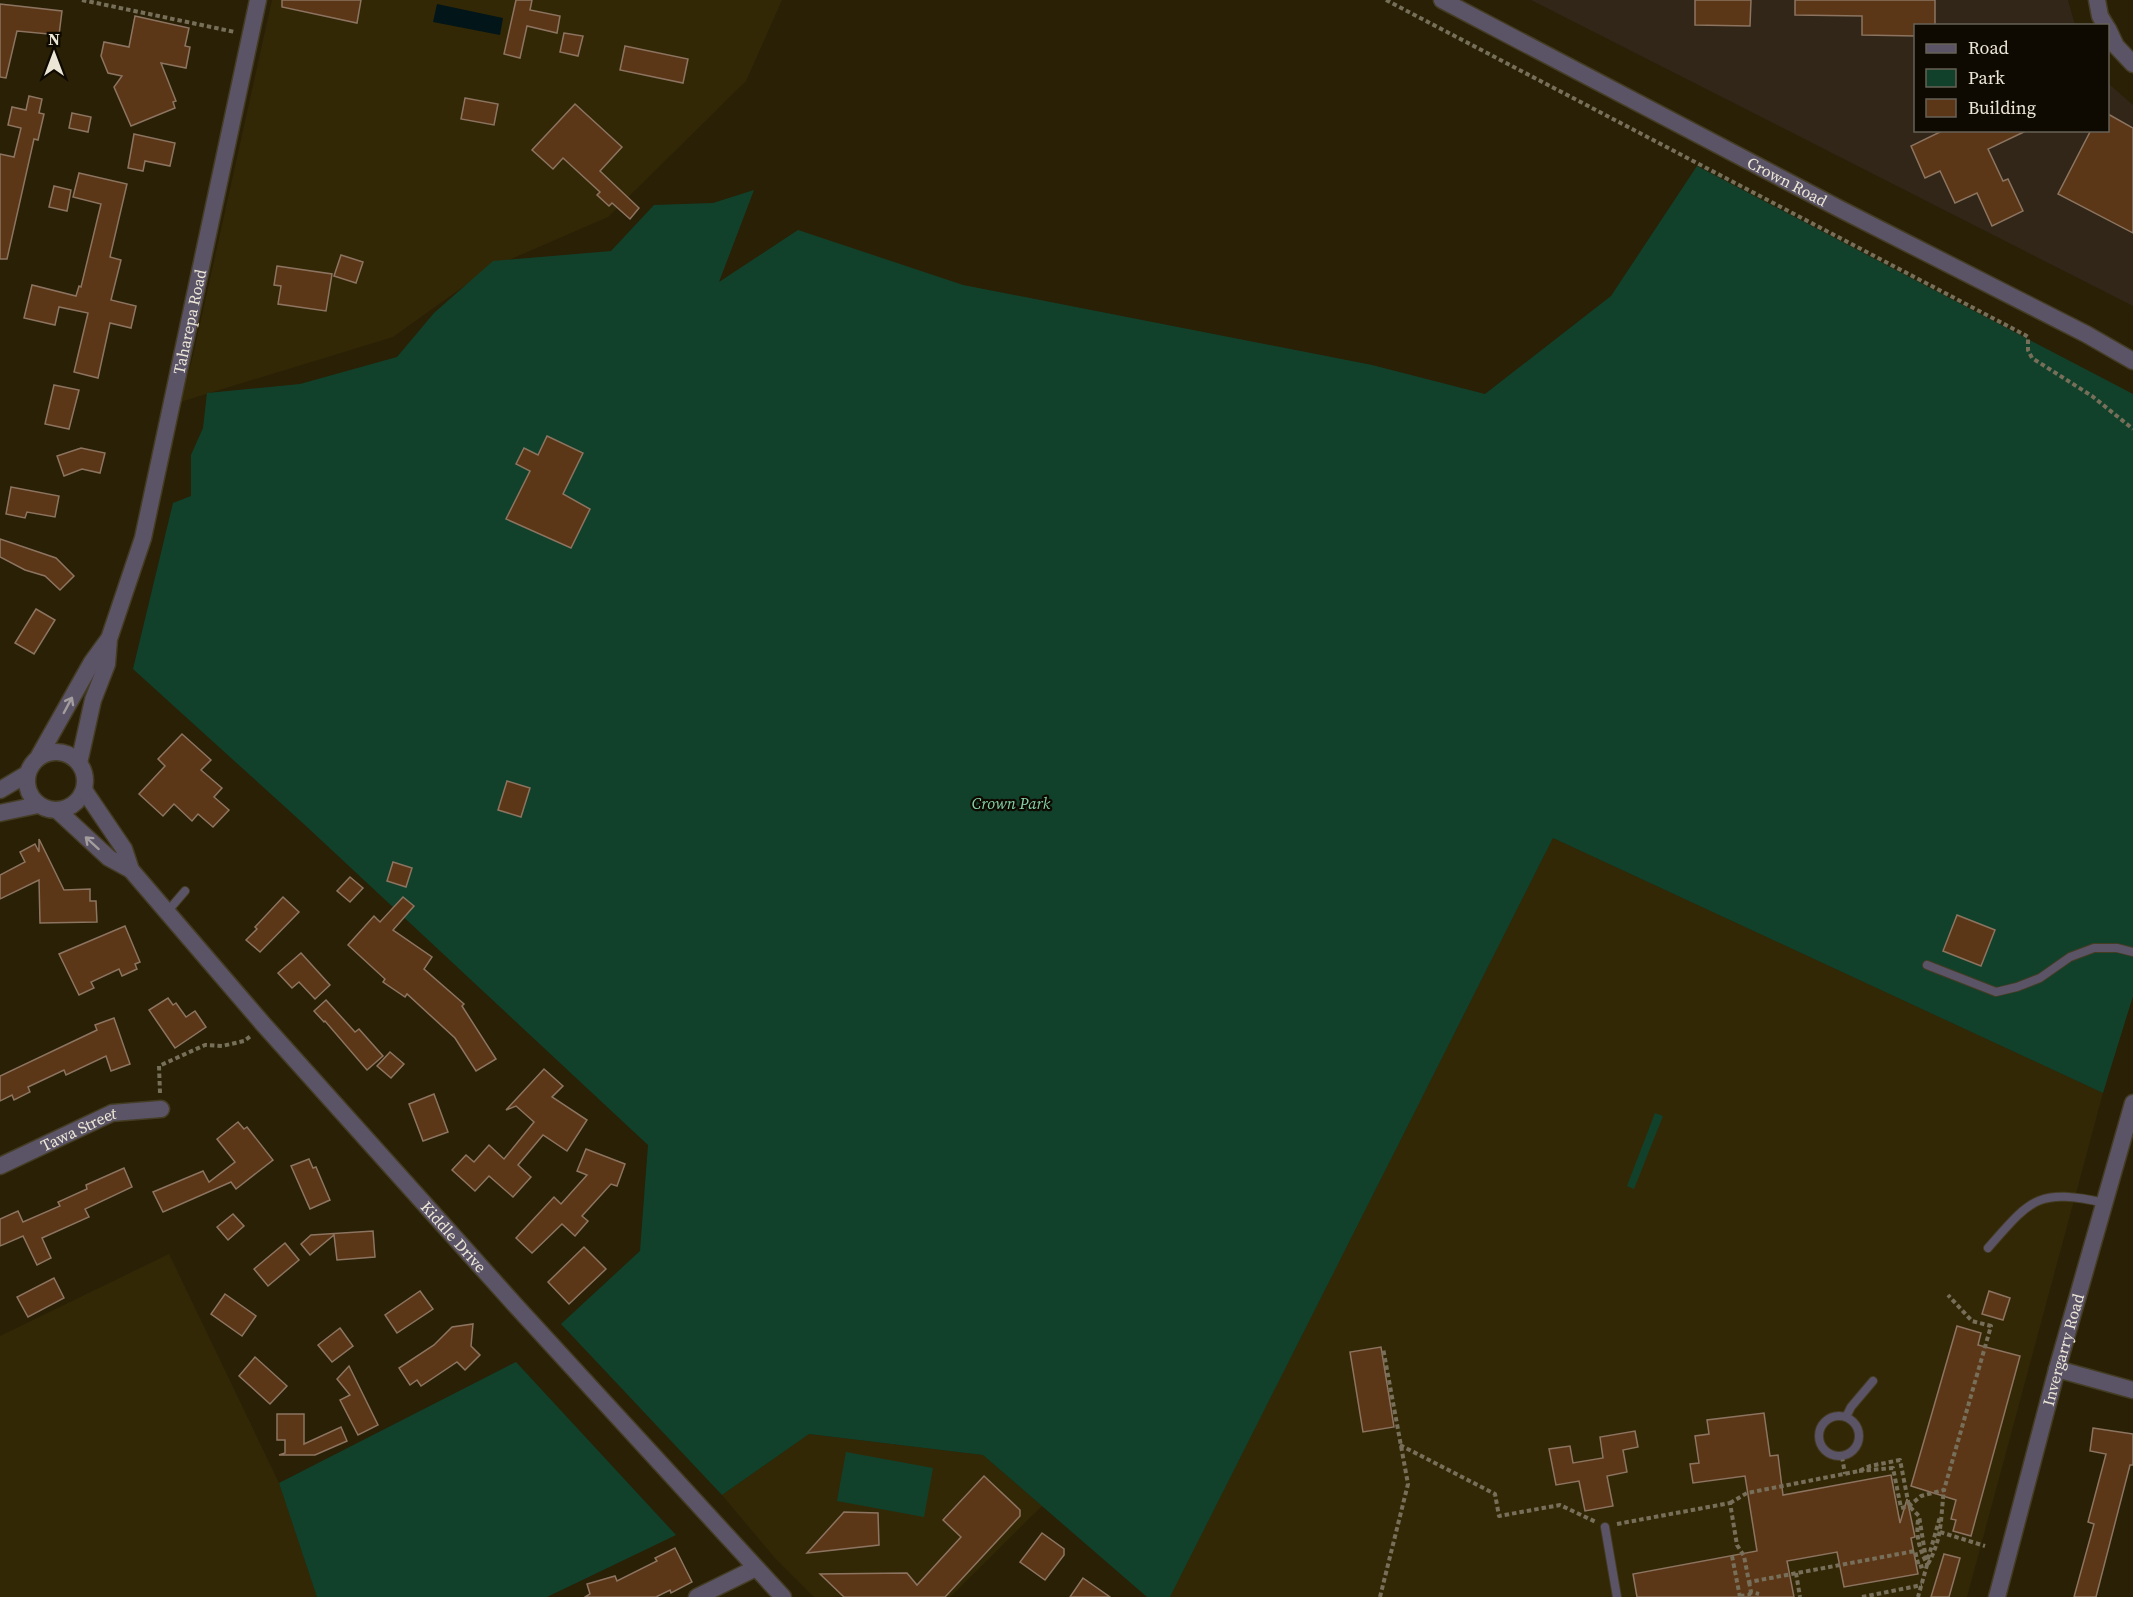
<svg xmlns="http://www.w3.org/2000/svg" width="2133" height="1597" font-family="'Source Serif 4',serif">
<rect width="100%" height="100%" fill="#292006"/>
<g fill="#332806">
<polygon points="272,0 782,0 746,81 608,217 488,269 393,337 180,402 192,360"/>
<polygon points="1553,838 2103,1093 1967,1597 1170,1597"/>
<polygon points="169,1254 279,1483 317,1597 0,1597 0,1336"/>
<polygon points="809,1434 983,1455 1042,1506 950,1597 814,1597 774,1557 722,1495"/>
</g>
<polygon fill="#312617" points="1531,0 2068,0 2075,25 1916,26 1916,130 2108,130 2108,83 2133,105 2133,306"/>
<g fill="#12412b">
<polygon points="1697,166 2133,394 2133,996 2103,1093 1553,838 1170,1597 1147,1597 983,1455 809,1434 722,1495 561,1324 640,1251 648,1145 306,826 133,669 173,503 191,496 191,455 203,428 207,393 300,384 397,357 434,313 493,261 611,251 654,205 713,203 754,190 719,282 798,230 963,285 1372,365 1485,394 1611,296"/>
<polygon points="1655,1113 1663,1116 1634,1189 1627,1186"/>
<polygon points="516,1362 676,1535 547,1597 317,1597 279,1483"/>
<polygon points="846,1452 933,1468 924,1517 837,1501"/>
</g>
<polygon fill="#021518" points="437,4 503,18 500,35 433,22"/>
<g fill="#5b3717" stroke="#8c7461" stroke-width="1.5">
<polygon points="282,0 361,0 357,23 282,7"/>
<polygon points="516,0 532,0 530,10 560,16 557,33 527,26 520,58 504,54"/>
<polygon points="1695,0 1751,0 1750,26 1695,25"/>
<polygon points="1795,0 1935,0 1935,26 1916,26 1916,36 1862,35 1862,16 1795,15"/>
<polygon points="0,4 62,11 59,35 17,31 6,78 0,77"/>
<polygon points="135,16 189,28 185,46 190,47 186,68 161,63 176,101 173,102 175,108 131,126 114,87 122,76 108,73 101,56 104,42 129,47"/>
<polygon points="564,33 583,36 578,56 560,52"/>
<polygon points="625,46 688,59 683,83 620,70"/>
<polygon points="29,96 42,99 39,113 44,114 38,140 34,139 7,259 0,259 0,154 14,157 21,128 8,125 12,107 26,110"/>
<polygon points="465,98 498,104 494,125 461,119"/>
<polygon points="575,104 622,147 600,171 639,208 630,219 612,203 609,206 597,195 600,192 563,158 553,169 532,150"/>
<polygon points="72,113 91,117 88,132 69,128"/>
<polygon points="2108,114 2133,128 2133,233 2058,194 2091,130 2108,130"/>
<polygon points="1944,130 2028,130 1988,149 2003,181 2008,179 2023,211 1992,226 1977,193 1955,203 1940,171 1925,178 1911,146"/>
<polygon points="134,134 175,143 170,166 145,161 143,171 128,168"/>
<polygon points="79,173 127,184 110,257 121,260 111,300 136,306 131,328 110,323 98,378 74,372 88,313 59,307 55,325 24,318 32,285 76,296 79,286 81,287 101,204 73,197"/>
<polygon points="54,186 71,190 67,211 49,207"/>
<polygon points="341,255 363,262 356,283 334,276"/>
<polygon points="277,266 332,274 326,311 278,304 281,286 274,285"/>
<polygon points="54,385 79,390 69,429 45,424"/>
<polygon points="547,436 583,453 563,494 590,509 571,548 506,519 530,471 516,464 524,448 538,455"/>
<polygon points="81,448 105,453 100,473 82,469 64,476 57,456"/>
<polygon points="11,487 59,496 55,517 27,512 25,518 6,514"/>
<polygon points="0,539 56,558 74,576 60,590 45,576 25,570 0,557"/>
<polygon points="36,609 55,620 34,654 15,643"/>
<polygon points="182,734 211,760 201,770 222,788 214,797 229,810 213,827 198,814 192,821 174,804 163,816 139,794 165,766 158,759"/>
<polygon points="507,781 530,788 521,817 498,810"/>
<polygon points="39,839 64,890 90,889 90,901 96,901 97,922 40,923 39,880 0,899 0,875 25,862 20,852 35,844 39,852"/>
<polygon points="393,862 412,868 406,887 387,881"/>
<polygon points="350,877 363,888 350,902 337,891"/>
<polygon points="283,897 299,912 260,952 246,940 257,929 255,927"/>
<polygon points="403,897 414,906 393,930 432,957 424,969 464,1004 462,1006 496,1059 476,1071 455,1038 407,994 405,997 383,982 385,979 348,945 374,916 380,922"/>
<polygon points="1957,915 1995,930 1981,966 1943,951"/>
<polygon points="125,926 140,962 135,964 137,969 122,976 119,969 91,982 94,988 79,995 59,954"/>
<polygon points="301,953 330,985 315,999 299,982 292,988 278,973"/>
<polygon points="168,998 173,1005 176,1003 186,1017 195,1011 206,1027 175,1048 149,1010"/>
<polygon points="326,1000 355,1032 359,1029 383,1056 367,1070 325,1021 324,1022 314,1011"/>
<polygon points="114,1018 130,1064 111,1071 106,1056 66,1075 64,1070 28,1087 30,1092 14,1100 12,1095 0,1101 0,1076 97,1030 95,1025"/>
<polygon points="390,1052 404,1064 391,1078 377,1066"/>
<polygon points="544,1069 563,1086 552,1097 587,1120 567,1151 543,1135 518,1165 531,1177 513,1197 489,1176 475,1191 452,1170 466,1155 474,1162 489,1145 504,1159 534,1122 516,1106 506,1110"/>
<polygon points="434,1094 448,1132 423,1141 409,1104"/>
<polygon points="238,1122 244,1129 247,1127 273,1160 236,1189 231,1182 163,1212 153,1192 203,1171 209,1182 235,1162 217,1139"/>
<polygon points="586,1149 625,1164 617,1186 611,1184 582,1216 588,1221 575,1236 562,1224 532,1253 516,1238 554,1197 561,1204 587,1175 577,1171"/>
<polygon points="309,1159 313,1168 316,1167 330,1200 310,1209 291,1166"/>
<polygon points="124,1168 132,1187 85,1209 89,1217 42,1238 51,1258 37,1265 23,1236 0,1246 0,1219 18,1211 23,1222 60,1206 58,1202 87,1189 86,1185"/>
<polygon points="233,1214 244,1226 228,1240 217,1227"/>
<polygon points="373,1231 375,1257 337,1260 334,1235 310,1255 301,1244 311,1235"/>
<polygon points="285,1243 299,1260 268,1286 254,1269"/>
<polygon points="584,1247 606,1269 569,1304 548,1282"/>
<polygon points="54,1278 64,1298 28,1317 17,1297"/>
<polygon points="420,1291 433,1309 397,1333 385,1315"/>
<polygon points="1989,1291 2010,1298 2003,1320 1982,1314"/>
<polygon points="225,1294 256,1316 242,1336 211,1314"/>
<polygon points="473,1324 471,1346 480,1355 465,1370 457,1362 421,1386 417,1380 410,1385 399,1368 434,1345 452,1327"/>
<polygon points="1957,1326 1981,1333 1978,1345 2020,1356 1971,1536 1953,1531 1956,1520 1951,1519 1956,1500 1911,1486"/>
<polygon points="340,1328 353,1346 332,1362 318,1345"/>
<polygon points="1381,1347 1394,1427 1363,1432 1350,1352"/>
<polygon points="255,1357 287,1386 270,1404 239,1376"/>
<polygon points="349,1366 378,1425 358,1435 340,1400 350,1395 337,1379"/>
<polygon points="1764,1413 1770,1456 1778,1455 1783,1495 1891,1475 1900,1523 1907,1499 1915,1537 1911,1538 1918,1574 1844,1587 1837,1552 1787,1561 1794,1597 1637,1597 1633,1574 1757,1551 1745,1476 1693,1483 1690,1464 1699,1463 1695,1436 1709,1434 1707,1420"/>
<polygon points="277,1414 304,1414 304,1444 341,1427 347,1441 315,1455 279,1455 285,1453 285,1440 277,1440"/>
<polygon points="2093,1428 2133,1434 2133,1465 2130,1465 2096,1597 2074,1597 2094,1524 2088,1522 2106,1454 2090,1451"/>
<polygon points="1635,1431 1638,1447 1623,1450 1627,1472 1607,1476 1613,1506 1585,1511 1579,1481 1556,1485 1549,1449 1570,1446 1573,1463 1603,1458 1600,1437"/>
<polygon points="984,1476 1020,1510 1020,1516 945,1597 844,1597 820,1574 907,1573 917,1585 961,1537 943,1520"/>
<polygon points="844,1512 878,1513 879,1545 807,1553"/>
<polygon points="1042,1533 1064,1549 1064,1555 1045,1580 1020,1562"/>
<polygon points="675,1548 692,1582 671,1593 670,1590 656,1597 585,1597 590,1594 587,1584 615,1576 617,1581 657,1561 655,1558"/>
<polygon points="1944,1554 1960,1558 1949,1597 1931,1597"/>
<polygon points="1083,1578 1110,1597 1070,1597"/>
</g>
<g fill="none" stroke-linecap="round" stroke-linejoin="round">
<g stroke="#443c23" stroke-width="10">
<g id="service">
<polyline points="167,912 185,891"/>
<polyline points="1927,965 1996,992 2017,987 2040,978 2070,957 2094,948 2117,948 2133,952"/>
<path d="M1988 1248C2031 1199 2037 1188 2105 1203"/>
<circle cx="1839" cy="1436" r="20"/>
<polyline points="1846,1417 1851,1407 1873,1381"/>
<polyline points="1605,1527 1617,1597"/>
</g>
</g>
<g stroke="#443c23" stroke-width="19">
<g id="minor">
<polyline points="2097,0 2100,16 2106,26"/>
<polyline points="2108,29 2116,46 2133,64"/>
<path id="s1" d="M0 1166 112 1113 161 1109"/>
<polyline points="2057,1369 2133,1390"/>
<polyline points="697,1597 756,1568"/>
<path id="s2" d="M1997 1597 2057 1369 2133 1103"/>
</g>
</g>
<g stroke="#443c23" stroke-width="19">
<g id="tertiary">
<path id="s3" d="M1442 0 1840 209 2086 334 2133 361"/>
<circle cx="56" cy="781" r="29"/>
<polyline points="39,756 92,662 108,640"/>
<path id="s4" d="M79 763 93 700 107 664 109 639 143 538 258 0"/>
<polyline points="0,790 27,774"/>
<path id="s5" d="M84 790 124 849 131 870 264 1025 517 1307 783 1597"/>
<polyline points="57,810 109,858 131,870"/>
<polyline points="0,813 38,805"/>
</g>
</g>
<g stroke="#776f59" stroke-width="4" stroke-dasharray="4.5 3" stroke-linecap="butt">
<polyline points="82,0 235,32"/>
<polyline points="1386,0 2025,335 2028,337 2028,350 2032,358 2092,396 2133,429"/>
<polyline points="160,1093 159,1066 205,1045 222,1046 244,1041 252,1035"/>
<polyline points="1400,1445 1495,1494 1499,1516 1560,1505 1596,1522"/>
<polyline points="1842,1457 1845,1474"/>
<polyline points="1859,1471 1893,1468 1901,1508 1909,1506 1921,1496 1944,1490 1991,1326 1972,1321 1948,1295"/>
<polyline points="1730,1503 1747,1493 1859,1471 1870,1466 1900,1460 1909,1506 1919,1516 1927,1565"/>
<path d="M1918 1520C1916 1536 1919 1548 1926 1562"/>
<polyline points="1617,1524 1730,1503 1737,1545 1744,1556 1749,1582 1915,1551 1919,1567 1927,1565 1918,1597"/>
<polyline points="1940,1532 1985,1546"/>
<polyline points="1732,1556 1740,1597"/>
<polyline points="1928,1559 1940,1517"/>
<path d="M1928 1564C1943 1536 1940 1521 1944 1490"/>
<polyline points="1796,1573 1800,1597"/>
<polyline points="1749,1582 1751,1592 1759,1594"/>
<polyline points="1740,1596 1749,1595 1751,1592"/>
<polyline points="1380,1597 1408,1484 1383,1348"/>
<polyline points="1862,1597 1922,1585"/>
</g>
<use href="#service" stroke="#5b5466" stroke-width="8"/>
<use href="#minor" stroke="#5b5466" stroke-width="16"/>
<use href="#tertiary" stroke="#5b5466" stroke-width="16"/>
</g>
<defs><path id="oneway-shaft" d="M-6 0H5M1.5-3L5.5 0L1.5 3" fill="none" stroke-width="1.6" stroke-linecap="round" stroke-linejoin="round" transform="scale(1.5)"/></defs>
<g stroke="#a49d9e">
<use href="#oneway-shaft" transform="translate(68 705) rotate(-62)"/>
<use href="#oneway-shaft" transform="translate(92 843) rotate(-138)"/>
</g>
<g text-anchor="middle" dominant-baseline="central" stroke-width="4.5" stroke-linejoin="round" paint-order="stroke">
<g font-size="16" fill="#ece6d7" stroke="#0e0a02">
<text stroke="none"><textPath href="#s3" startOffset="390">Crown Road</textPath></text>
<text stroke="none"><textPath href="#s4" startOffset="456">Taharepa Road</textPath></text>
<text stroke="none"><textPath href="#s1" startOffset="87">Tawa Street</textPath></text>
<text stroke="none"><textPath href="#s5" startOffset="582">Kiddle Drive</textPath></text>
<text stroke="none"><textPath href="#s2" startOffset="256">Invergarry Road</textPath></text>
</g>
<g font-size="16" font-style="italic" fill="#84d2a7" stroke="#0e0a02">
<text x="1011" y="803">Crown Park</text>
</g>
</g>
<rect x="1914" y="24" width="195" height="108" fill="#0e0a02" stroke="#676257" stroke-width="1.5"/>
<rect x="1926" y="44" width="30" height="9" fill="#5b5466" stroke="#676257" stroke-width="1.5"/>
<text x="1968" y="54" font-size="18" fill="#ece6d7">Road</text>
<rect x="1926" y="69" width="30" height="18" fill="#12412b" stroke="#676257" stroke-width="1.5"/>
<text x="1968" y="84" font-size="18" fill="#ece6d7">Park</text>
<rect x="1926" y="99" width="30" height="18" fill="#5b3717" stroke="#676257" stroke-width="1.5"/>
<text x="1968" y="114" font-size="18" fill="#ece6d7">Building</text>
<g transform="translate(54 54)" stroke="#0e0a02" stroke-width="4.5" paint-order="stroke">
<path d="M0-4.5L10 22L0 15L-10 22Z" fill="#ece6d7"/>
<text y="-9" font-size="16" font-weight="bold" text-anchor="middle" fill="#ece6d7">N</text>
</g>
</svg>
